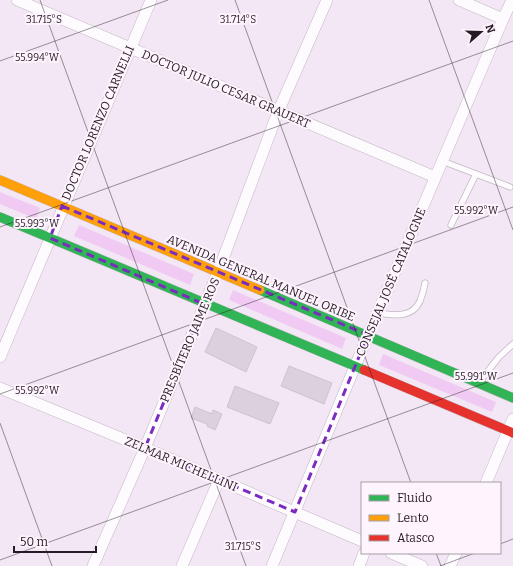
<svg xmlns="http://www.w3.org/2000/svg" width="513" height="566" font-family="Bitter,serif">
<rect width="100%" height="100%" fill="#f4e7f5"/>
<g fill="#f0caf3">
<polygon points="0,192 40,208 36,219 0,204"/>
<polygon points="79,225 194,274 190,285 74,236"/>
<polygon points="233,290 346,338 342,349 229,300"/>
<polygon points="383,354 496,402 492,412 379,365"/>
</g>
<g fill="#dbd1dc" stroke="#cdc3cd">
<polygon points="216,328 257,347 246,372 205,352"/>
<polygon points="289,366 332,383 324,404 281,386"/>
<polygon points="235,386 279,403 270,424 227,407"/>
<polygon points="195,407 212,414 213,410 222,414 215,430 207,426 207,424 191,418"/>
</g>
<g fill="none" stroke-linecap="round" stroke-linejoin="round">
<g stroke="#c1b7c2" stroke-width="7">
<g id="lane">
<polyline points="442,161 510,187"/>
<polyline points="451,225 476,174"/>
<path d="M378 313C393 315 412 319 420 301 422 296 424 289 425 283"/>
<polyline points="480,381 499,357 513,344"/>
</g>
</g>
<g stroke="#c1b7c2" stroke-width="12">
<g id="street">
<polyline points="17,0 435,177"/>
<polyline points="459,0 503,19"/>
<polyline points="0,357 151,0"/>
<polyline points="0,388 145,448 362,541"/>
<polyline points="486,483 513,419"/>
<polyline points="391,553 422,566"/>
<polyline points="93,566 145,448 218,272 278,112 327,0"/>
<polyline points="182,566 219,480"/>
<polyline points="272,566 368,335 503,19 512,0"/>
<polyline points="359,566 364,553"/>
<polyline points="450,566 456,553"/>
</g>
</g>
<g stroke="#c1b7c2" stroke-width="10">
<g id="fast">
<polyline points="0,217 364,370"/>
<polyline points="260,290 513,398"/>
</g>
</g>
<g stroke="#c1b7c2" stroke-width="10">
<polyline id="slow" points="0,180 260,290"/>
</g>
<g stroke="#c1b7c2" stroke-width="10">
<polyline id="jam" points="364,370 513,433"/>
</g>
<use href="#lane" stroke="#fdfbfe" stroke-width="5.5"/>
<use href="#street" stroke="#fdfbfe" stroke-width="11"/>
<use href="#fast" stroke="#30b455" stroke-width="9"/>
<use href="#slow" stroke="#ff9f0a" stroke-width="9"/>
<use href="#jam" stroke="#e5322d" stroke-width="9"/>
</g>
<path fill="none" stroke="#7b2cbf" stroke-width="3" stroke-dasharray="8 5" stroke-linejoin="round" d="M62 206 368 335 295 512 145 448 204 304 50 238Z"/>
<path fill="none" stroke="#241b24" stroke-width="1" stroke-opacity="0.45" d="M40 0 246 566M235 0 411 483M429 0 513 230M0 61 168 0M0 227 513 41M0 394 513 207M0 423 52 566M500 544 513 539M436 553 441 566M0 560 513 373M440 566 475 553"/>
<g text-anchor="middle" dominant-baseline="central" stroke-width="4" stroke-linejoin="round" paint-order="stroke">
<g font-size="12" fill="#241b24" stroke="#fef4fe">
<text transform="translate(226 89) rotate(23)">DOCTOR JULIO CESAR GRAUERT</text>
<text transform="translate(98 123) rotate(-67)">DOCTOR LORENZO CARNELLI</text>
<text transform="translate(261 278) rotate(23)">AVENIDA GENERAL MANUEL ORIBE</text>
<text transform="translate(391 282) rotate(-67)">CONSEJAL JOSÉ CATALOGNE</text>
<text transform="translate(190 340) rotate(-67)">PRESBÍTERO JAIME ROS</text>
<text transform="translate(181 464) rotate(23)">ZELMAR MICHELLINI</text>
</g>
</g>
<g font-size="10" text-anchor="middle" fill="#241b24" stroke="#fef4fe" stroke-width="4" stroke-linejoin="round" paint-order="stroke">
<text x="44" y="23">31.715°S</text>
<text x="238" y="23">31.714°S</text>
<text x="37" y="61">55.994°W</text>
<text x="476" y="214">55.992°W</text>
<text x="37" y="227">55.993°W</text>
<text x="476" y="380">55.991°W</text>
<text x="37" y="394">55.992°W</text>
<text x="243" y="550">31.715°S</text>
</g>
<rect x="361" y="482" width="140" height="72" fill="#fef4fe" stroke="#a79da7"/>
<rect x="369" y="495" width="20" height="6" fill="#30b455" stroke="#a79da7"/>
<text x="397" y="502" font-size="12" fill="#241b24">Fluido</text>
<rect x="369" y="515" width="20" height="6" fill="#ff9f0a" stroke="#a79da7"/>
<text x="397" y="522" font-size="12" fill="#241b24">Lento</text>
<rect x="369" y="535" width="20" height="6" fill="#e5322d" stroke="#a79da7"/>
<text x="397" y="542" font-size="12" fill="#241b24">Atasco</text>
<g transform="translate(481 32) rotate(70)" stroke="#fef4fe" stroke-width="3" paint-order="stroke">
<path d="M0-3L7 15L0 10L-7 15Z" fill="#241b24"/>
<text y="-6" font-size="11" font-weight="bold" text-anchor="middle" fill="#241b24">N</text>
</g>
<path d="M14 546v6h82v-6" fill="none" stroke="#241b24" stroke-width="2"/>
<text x="20" y="546" font-size="12" fill="#241b24" stroke="#fef4fe" stroke-width="3" paint-order="stroke">50 m</text>
</svg>
